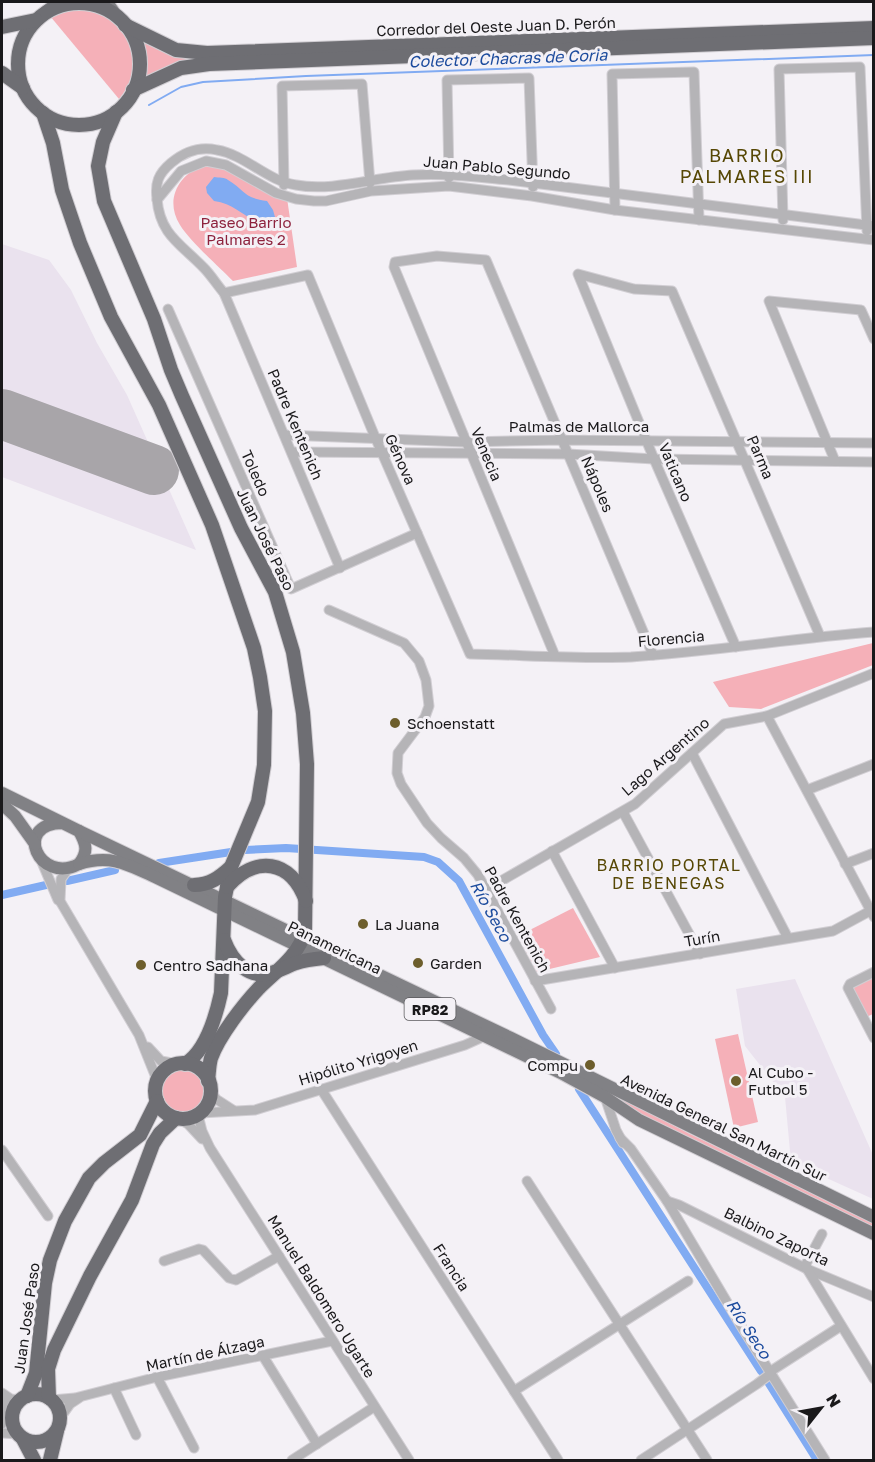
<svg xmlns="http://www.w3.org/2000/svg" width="875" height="1462" font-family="'Golos Text',sans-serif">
<rect width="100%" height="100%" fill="#f4f1f6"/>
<g fill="#eae2ee">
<polygon points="2,244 49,260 71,290 97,343 127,395 196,550 2,477"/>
<polygon points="795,979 873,1155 873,1199 791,1162 785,1097 745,1046 736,989"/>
</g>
<g fill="#f5b0b8">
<path d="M70 8C122 4 153 59 119 99L50 16Z"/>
<polygon points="141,38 210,56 142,82 145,62"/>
<path d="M204 164H222L287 198 297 267 233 281C218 266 190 241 180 225 164 199 179 175 204 164Z"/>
<polygon points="873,643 873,665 761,709 729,707 713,682"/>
<polygon points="174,879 607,1090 688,1133 873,1222 873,1228 793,1191"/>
<polygon points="573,908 600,957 537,972 518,936"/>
<polygon points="873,972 873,1014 864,1018 850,984"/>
<polygon points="738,1034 758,1122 734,1128 715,1039"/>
<circle cx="182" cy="1091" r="22"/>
</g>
<path fill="#81abf2" d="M214 177C219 178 225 177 228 180 245 190 243 198 267 201L273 210 275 217 269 223C247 223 238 204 214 201L207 193 206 187Z"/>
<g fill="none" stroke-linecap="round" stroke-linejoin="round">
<polyline stroke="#81abf2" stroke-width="2" points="149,105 181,87 203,82 306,76 874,55"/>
<g stroke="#81abf2" stroke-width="8">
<polyline points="245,850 286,848 424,857 438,862 459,881 543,1035 556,1054"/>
<polyline points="159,863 231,852"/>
<polyline points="67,881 115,870"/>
<polyline points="2,895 46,885"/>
<polyline points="579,1089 761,1371"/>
<polyline points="768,1382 817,1460"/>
</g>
<polyline stroke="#a8a5a9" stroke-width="50" points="2,414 154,470"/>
<g stroke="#d1ced3" stroke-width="11">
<g id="minor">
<polyline points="449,178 447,80 529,78 533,187"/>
<polyline points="284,185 282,86 362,84 370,183"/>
<polyline points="157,200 181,171 206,161 226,165 276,193 296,199 314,201 326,201 371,191 449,186 532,196 615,210 874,240"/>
<polyline points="615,210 612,74 694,72 699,220"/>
<polyline points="783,220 779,69 860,67 867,231"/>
<path d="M224 293 308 275 375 437 470 654C523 655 578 659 631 657 712 652 792 638 874 632"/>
<polyline points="168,309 291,589 417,533"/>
<polyline points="285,435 465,442 562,440 874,443"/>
<polyline points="292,452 568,454 654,459 874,462"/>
<polyline points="835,461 769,301 861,310 874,339"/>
<path d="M340 568 224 293C217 285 211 275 204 268 181 244 160 235 157 199 155 183 158 174 171 163 184 152 200 146 217 150 246 155 267 181 296 185 333 192 375 177 413 175 445 173 477 177 509 180L874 226"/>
<polyline points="329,610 404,643 419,661 426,680 429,706 425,717 398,753 397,773 401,784 427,823 441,838 464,858 478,875 551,1009"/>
<polyline points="736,647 654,459 578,274 634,289 672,291 820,636"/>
<polyline points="555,656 394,267 395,262 437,256 486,260 653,655"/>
<polyline points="767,716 874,917"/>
<polyline points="692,753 788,938"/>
<polyline points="807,790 874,764"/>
<polyline points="623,812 700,954"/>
<polyline points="552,851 615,968"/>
<polyline points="41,860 58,900"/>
<polyline points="845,864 874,853"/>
<polyline points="68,869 61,879 60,901 139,1035 157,1080"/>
<polyline points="487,889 635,804 724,724 767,716 874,673"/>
<polyline points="874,972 850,984 848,988 874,1038"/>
<polyline points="535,981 833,931 870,911"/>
<polyline points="148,1047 161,1061 177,1064"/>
<polyline points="321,1089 558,1460"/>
<polyline points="210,1090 216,1099 233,1110"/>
<polyline points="605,1097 616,1130 623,1143"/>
<polyline points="200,1113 255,1110 465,1045 485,1036"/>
<polyline points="198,1115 202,1131 210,1148 409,1460"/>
<polyline points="179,1119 188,1124 202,1139"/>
<polyline points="620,1138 631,1149 667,1201 740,1324 825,1460"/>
<polyline points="2,1150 48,1216"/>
<polyline points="527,1181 707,1460"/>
<polyline points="667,1201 679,1205 807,1269 874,1297"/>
<polyline points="822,1234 806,1264 807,1269 874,1379"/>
<polyline points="164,1261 199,1249 203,1250 229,1278 236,1280 279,1256"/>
<polyline points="263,1356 317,1444"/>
<polyline points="157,1377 194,1448"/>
<polyline points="114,1388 136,1435"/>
<polyline points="514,1391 688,1281"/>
<polyline points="2,1393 11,1399 20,1400"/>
<polyline points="52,1400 75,1398 157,1377 332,1341"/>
<polyline points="60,1418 70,1404 79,1398"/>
<polyline points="2,1424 6,1415 5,1403"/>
<polyline points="2,1433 18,1434"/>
<polyline points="292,1460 374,1407"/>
<polyline points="641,1460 757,1384 769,1375 771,1371 841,1326"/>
</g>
</g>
<g stroke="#d1ced3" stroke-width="14">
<g id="major">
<polyline points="107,2 118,18"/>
<polyline points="43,14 58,2"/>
<path d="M2 793 79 831C87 845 88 852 79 864 39 885 12 824 62 823"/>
<polyline points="2,804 15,816 35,844"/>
<polyline points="79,831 511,1038 874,1217"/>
<path d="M79 864C110 854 127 864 155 877L561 1073 605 1097 639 1120 874 1234"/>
</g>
</g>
<g stroke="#d1ced3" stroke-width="16">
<g id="highway">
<circle cx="79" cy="64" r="61"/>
<polyline points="125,25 176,50 207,53 874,28"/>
<polyline points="2,27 36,20"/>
<polyline points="2,73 23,88"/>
<polyline points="133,90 181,68 209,64 874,38"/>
<path d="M116 112 103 142 98 166 104 201 154 319 171 370 182 396 241 528 275 592 293 652 303 713 307 764 305 931C298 957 277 970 259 988 243 1005 219 1036 211 1058 209 1065 209 1073 208 1081"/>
<path d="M43 113 53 143 62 190 80 243 111 317 159 405 212 525 254 648 260 677 265 711 264 765 258 802 231 867 225 897 221 993C216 1016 206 1051 185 1064"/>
<path d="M194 885C210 885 220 877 231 867"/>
<path d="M227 887C255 855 291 859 306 901"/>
<path d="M224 940C232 961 249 981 274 972 281 970 288 966 296 963 305 960 314 959 324 958"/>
<circle cx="183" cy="1091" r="28"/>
<circle cx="36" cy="1418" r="24"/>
<polyline points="27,1396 36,1373 45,1283 50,1260 65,1221 89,1178 104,1163 140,1135 157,1101"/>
<polyline points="49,1398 48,1369 54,1350 90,1276 132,1200 153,1144 160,1133 176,1118"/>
<polyline points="23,1439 34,1460"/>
<polyline points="50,1460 57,1431"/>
</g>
</g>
<use href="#minor" stroke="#b5b4b7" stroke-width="9"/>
<use href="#major" stroke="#818185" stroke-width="12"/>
<use href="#highway" stroke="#6e6e73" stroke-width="14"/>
</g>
<g fill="#6d5e2c" stroke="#f4f1f6" stroke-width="2">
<circle cx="395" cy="723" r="6"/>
<circle cx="363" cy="924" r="6"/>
<circle cx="418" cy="963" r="6"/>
<circle cx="141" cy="965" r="6"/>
<circle cx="590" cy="1065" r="6"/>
<circle cx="736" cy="1081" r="6"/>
</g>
<g text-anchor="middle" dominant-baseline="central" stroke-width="6" stroke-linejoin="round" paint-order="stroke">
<rect fill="#f4f1f6" stroke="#5b5a5d" stroke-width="1.5" x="404.5" y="998" width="51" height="22" rx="4.5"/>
<g font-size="14" font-weight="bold" fill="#1a191b">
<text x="430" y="1009">RP82</text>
</g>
<g font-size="15" fill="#1a191b" stroke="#f4f1f6">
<text transform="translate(496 26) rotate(-2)">Corredor del Oeste Juan D. Perón</text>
<text transform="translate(497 167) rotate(5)">Juan Pablo Segundo</text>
<text transform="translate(296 424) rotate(67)">Padre Kentenich</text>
<text x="579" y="426">Palmas de Mallorca</text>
<text transform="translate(487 454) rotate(67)">Venecia</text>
<text transform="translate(761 457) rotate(67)">Parma</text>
<text transform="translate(401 459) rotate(66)">Génova</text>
<text transform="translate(676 472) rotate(67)">Vaticano</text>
<text transform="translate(256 473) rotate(66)">Toledo</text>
<text transform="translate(598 484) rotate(67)">Nápoles</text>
<text transform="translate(266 539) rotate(64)">Juan José Paso</text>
<text transform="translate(671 638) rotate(-5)">Florencia</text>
<text transform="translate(665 756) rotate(-41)">Lago Argentino</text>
<text transform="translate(518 919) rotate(61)">Padre Kentenich</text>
<text transform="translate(702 938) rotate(-10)">Turín</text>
<text transform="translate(335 947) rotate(26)">Panamericana</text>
<text transform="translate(358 1062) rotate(-17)">Hipólito Yrigoyen</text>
<text transform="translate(724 1127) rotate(26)">Avenida General San Martín Sur</text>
<text transform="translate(777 1236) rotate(26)">Balbino Zaporta</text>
<text transform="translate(452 1267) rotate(57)">Francia</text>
<text transform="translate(322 1296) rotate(58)">Manuel Baldomero Ugarte</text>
<text transform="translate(26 1318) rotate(-82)">Juan José Paso</text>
<text transform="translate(205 1353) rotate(-12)">Martín de Álzaga</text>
</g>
<g font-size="15" fill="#8d223d" stroke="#f4f1f6">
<text x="246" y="222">Paseo Barrio<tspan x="246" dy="17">Palmares 2</tspan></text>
</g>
<g font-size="15" fill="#1a191b" stroke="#f4f1f6" text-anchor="start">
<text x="407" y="723">Schoenstatt</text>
<text x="375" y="924">La Juana</text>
<text x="430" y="963">Garden</text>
<text x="153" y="965">Centro Sadhana</text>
<text x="578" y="1065" text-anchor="end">Compu</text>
<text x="748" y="1072">Al Cubo -<tspan x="748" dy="17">Futbol 5</tspan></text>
</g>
<g font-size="16" font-style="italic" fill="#1c4b9d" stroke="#f4f1f6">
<text transform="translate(508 58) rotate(-2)">Colector Chacras de Coria</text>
<text transform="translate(491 911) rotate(61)">Río Seco</text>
<text transform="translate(749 1329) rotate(57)">Río Seco</text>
</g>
<g font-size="16" letter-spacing="1.5" fill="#564704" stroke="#f4f1f6">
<text x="669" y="865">BARRIO PORTAL<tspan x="669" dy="18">DE BENEGAS</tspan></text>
</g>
<g font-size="18" letter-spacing="1.5" fill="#564704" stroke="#f4f1f6">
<text x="747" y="155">BARRIO<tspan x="747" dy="21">PALMARES III</tspan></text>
</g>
</g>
<rect width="875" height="1462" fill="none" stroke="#1a191b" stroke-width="6"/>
<g transform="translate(821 1408) rotate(59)" stroke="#f4f1f6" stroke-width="4.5" paint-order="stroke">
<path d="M0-4.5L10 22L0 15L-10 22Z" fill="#1a191b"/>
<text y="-9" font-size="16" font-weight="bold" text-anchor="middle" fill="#1a191b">N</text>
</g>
</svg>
